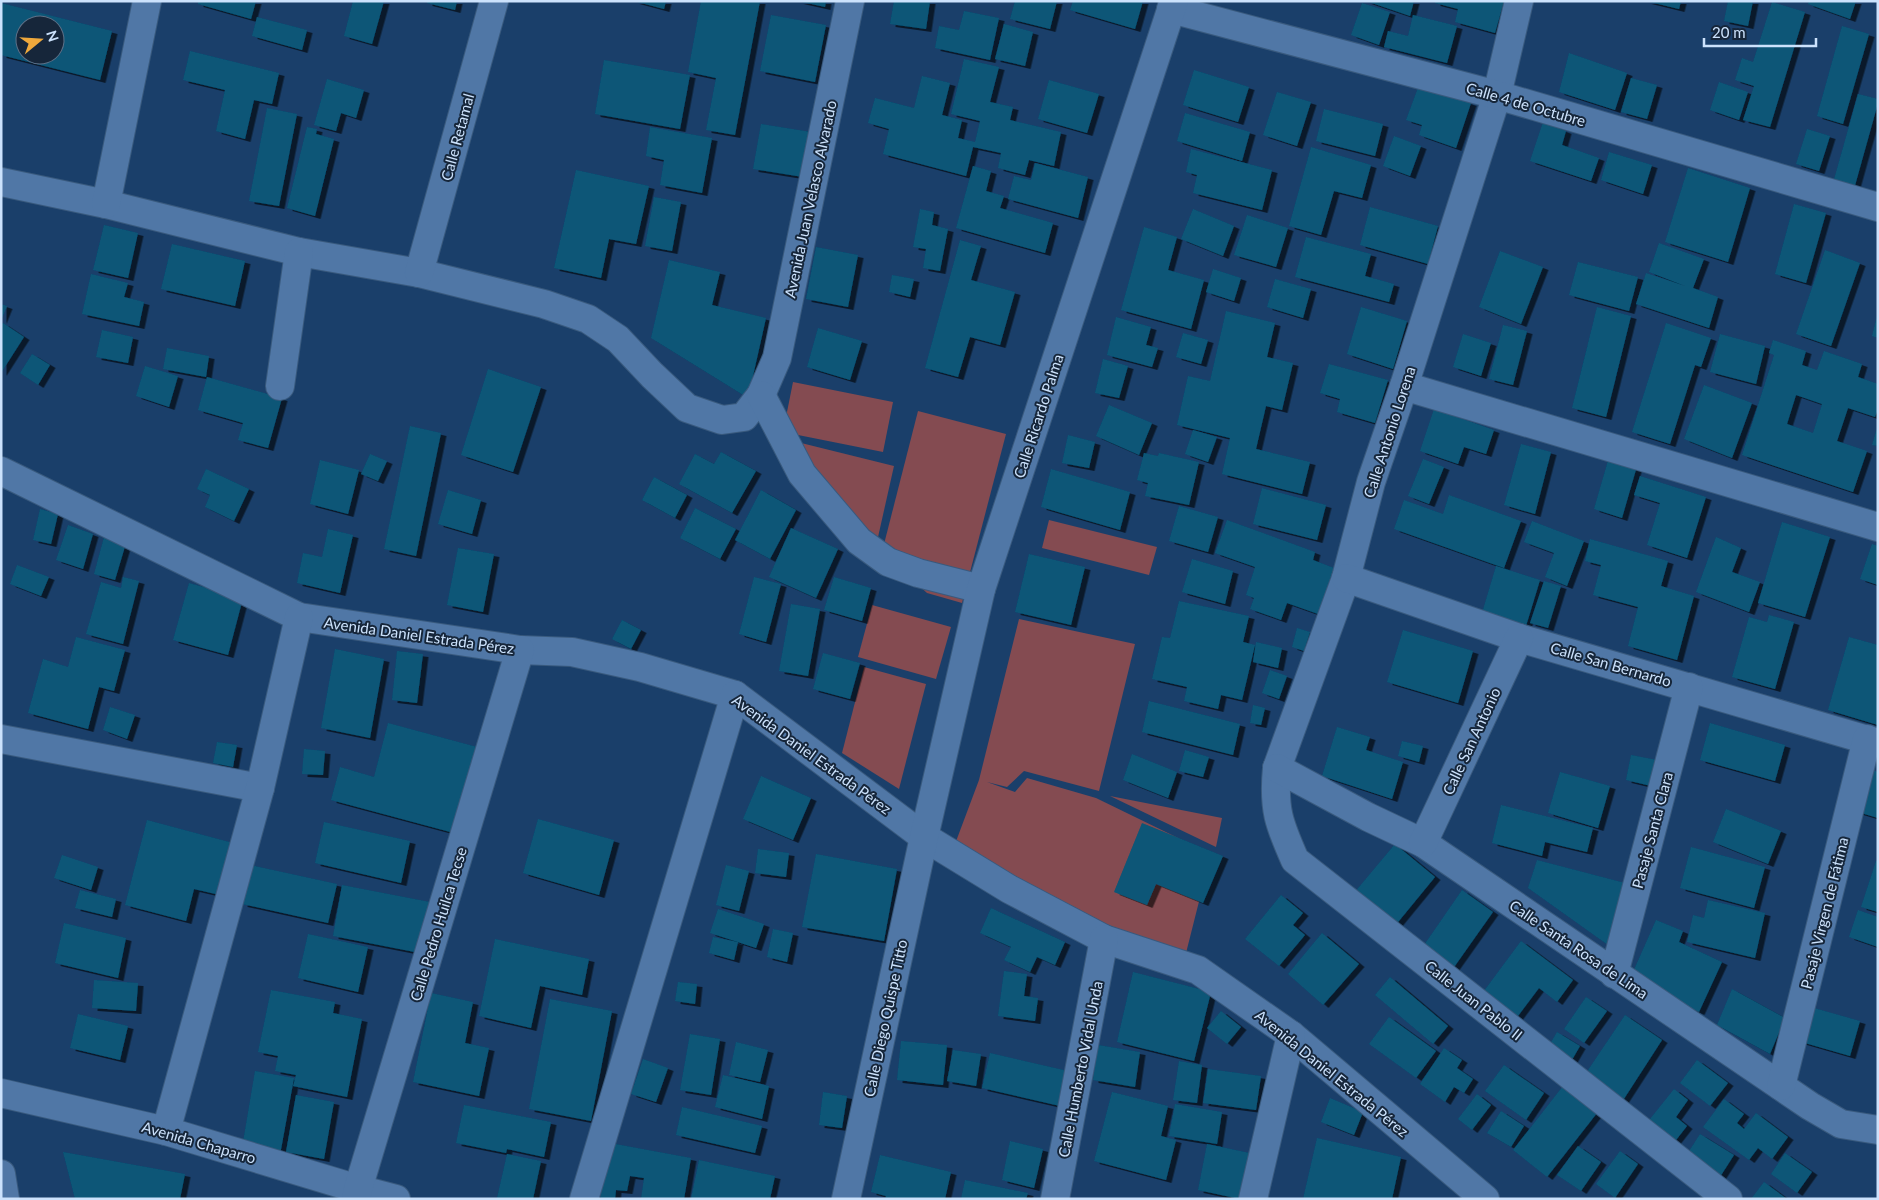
<svg xmlns="http://www.w3.org/2000/svg" width="1879" height="1200" font-family="Lato,sans-serif">
<defs>
<filter id="shadow"><feDropShadow dx="5.5" dy="3" stdDeviation="0" flood-color="#0009"/></filter>
</defs>
<rect width="100%" height="100%" fill="#1a3f6a"/>
<g fill="#844b51">
<polygon points="793,382 893,402 883,452 783,432"/>
<polygon points="918,411 1006,434 962,603 927,593 882,552"/>
<polygon points="781,438 894,466 876,546"/>
<polygon points="1049,520 1157,547 1149,575 1042,548"/>
<polygon points="872,605 951,627 936,679 858,657"/>
<polygon points="1019,619 1135,644 1099,791 1024,771 1007,787 987,782 1015,792 1027,778 1096,798 1211,854 1185,957 1037,911 955,844 979,780"/>
<polygon points="864,667 926,684 899,789 842,753"/>
<polygon points="1110,796 1222,818 1216,847"/>
</g>
<g fill="#095677" fill-rule="evenodd" filter="url(#shadow)">
<polygon points="198,1 256,1 251,19 198,4"/>
<polygon points="353,1 384,1 372,44 344,36"/>
<polygon points="427,1 457,1 455,10 427,3"/>
<polygon points="634,1 666,1 664,9"/>
<polygon points="701,1 760,1 735,135 706,130 716,78 688,72"/>
<polygon points="798,1 826,1 825,7"/>
<polygon points="894,1 930,1 926,29 890,24"/>
<polygon points="1015,1 1057,1 1050,29 1010,19"/>
<polygon points="1073,1 1143,1 1135,29 1070,10"/>
<polygon points="1366,1 1414,1 1410,16"/>
<polygon points="1435,1 1504,1 1495,33 1455,22 1458,9 1435,3"/>
<polygon points="1646,1 1681,1 1679,9"/>
<polygon points="1728,1 1753,1 1748,26 1724,21"/>
<polygon points="1809,1 1856,1 1850,19 1808,4"/>
<polygon points="1772,2 1805,12 1770,127 1743,120 1754,86 1735,80 1742,58 1753,62"/>
<path d="M1 3 112 31 100 80 1 55ZM25 25H55V55H25Z"/>
<polygon points="1362,3 1390,12 1379,45 1351,35"/>
<polygon points="964,11 999,18 990,60 935,48 939,26 959,30"/>
<polygon points="771,15 826,25 815,82 760,71"/>
<polygon points="1413,15 1457,26 1447,63 1384,47 1388,31 1408,36"/>
<polygon points="257,17 307,30 302,50 252,36"/>
<polygon points="1004,24 1033,32 1025,66 995,59"/>
<polygon points="1842,26 1869,34 1843,124 1817,116"/>
<polygon points="190,51 279,73 272,104 254,100 245,139 216,131 225,90 183,80"/>
<polygon points="1569,53 1627,73 1615,110 1559,92"/>
<polygon points="964,59 999,67 990,102 1013,107 1010,120 1061,132 1054,166 1029,160 1025,175 998,168 1001,153 973,147 966,176 883,154 889,129 868,123 875,98 914,108 922,76 950,83 942,115 962,120 958,138 975,142 980,121 951,114"/>
<polygon points="604,60 690,75 680,129 595,114"/>
<polygon points="1194,70 1249,87 1238,122 1183,105"/>
<polygon points="1631,78 1657,85 1647,119 1621,112"/>
<polygon points="327,79 364,90 356,118 341,113 336,131 314,125"/>
<polygon points="1049,80 1099,94 1087,133 1038,119"/>
<polygon points="1719,82 1748,92 1739,120 1710,110"/>
<polygon points="1419,85 1471,103 1456,148 1419,135 1422,125 1406,120"/>
<polygon points="1277,92 1311,102 1297,146 1263,135"/>
<polygon points="1858,94 1878,99 1878,103 1854,189 1833,183"/>
<polygon points="267,108 297,114 279,206 249,201"/>
<polygon points="1324,109 1383,124 1375,156 1316,141"/>
<polygon points="1185,113 1250,132 1242,161 1177,141"/>
<polygon points="1543,122 1566,131 1562,145 1599,158 1591,181 1530,161"/>
<polygon points="761,124 811,132 803,177 753,169"/>
<polygon points="307,127 317,129 316,134 334,139 315,216 287,208"/>
<polygon points="650,127 712,138 702,193 660,185 664,160 646,156"/>
<polygon points="1807,129 1830,136 1819,171 1796,164"/>
<polygon points="1394,136 1421,146 1410,176 1383,166"/>
<polygon points="1311,147 1371,165 1362,198 1334,191 1321,235 1289,226"/>
<polygon points="1191,149 1272,170 1262,210 1193,193 1197,175 1186,172"/>
<polygon points="1609,152 1652,165 1643,194 1601,180"/>
<polygon points="1035,163 1088,177 1078,218 1008,199 1014,176 1031,180"/>
<polygon points="973,166 991,171 986,191 1004,196 1000,208 1053,223 1045,253 956,228"/>
<polygon points="1688,168 1750,188 1728,262 1665,242"/>
<polygon points="576,170 649,186 636,244 609,239 601,278 554,268"/>
<polygon points="654,197 681,202 672,251 645,246"/>
<polygon points="1794,204 1826,213 1806,283 1775,274"/>
<polygon points="1370,207 1438,226 1428,264 1360,245"/>
<polygon points="920,209 934,212 932,225 948,229 940,271 923,268 926,249 913,247"/>
<polygon points="1193,209 1234,226 1223,256 1181,239"/>
<polygon points="1247,215 1288,228 1276,267 1234,255"/>
<polygon points="104,225 138,233 128,278 93,270"/>
<polygon points="1144,227 1177,237 1168,270 1204,280 1191,329 1121,310"/>
<polygon points="1306,237 1371,254 1365,276 1394,284 1389,302 1295,277"/>
<polygon points="960,240 981,246 971,280 1015,292 1000,345 970,337 958,377 925,368"/>
<polygon points="1659,243 1704,259 1693,288 1718,297 1709,328 1636,304 1646,273 1685,286 1649,272"/>
<polygon points="172,244 245,261 235,306 161,289"/>
<polygon points="816,247 858,255 848,307 806,299"/>
<polygon points="1825,250 1860,263 1831,346 1796,334"/>
<polygon points="1500,251 1543,267 1521,324 1479,307"/>
<polygon points="669,260 720,272 712,305 766,318 748,398 651,338"/>
<polygon points="1578,262 1638,277 1629,311 1569,295"/>
<polygon points="1213,269 1241,278 1234,301 1206,292"/>
<polygon points="91,274 128,283 124,297 144,302 139,326 82,314"/>
<polygon points="892,275 914,279 910,297 889,292"/>
<polygon points="1275,279 1311,289 1303,318 1267,307"/>
<polygon points="1,304 7,306 1,321"/>
<polygon points="1361,307 1407,321 1393,369 1347,354"/>
<polygon points="1597,307 1631,316 1606,417 1572,408"/>
<polygon points="1226,311 1275,323 1267,357 1293,363 1282,410 1266,406 1256,449 1310,462 1302,494 1222,474 1230,438 1177,425 1188,376 1210,381"/>
<polygon points="1877,316 1878,317 1878,338 1872,336"/>
<polygon points="1116,317 1151,327 1146,345 1158,348 1152,367 1107,355"/>
<polygon points="3,323 24,337 1,373 1,326"/>
<polygon points="1666,323 1711,338 1701,367 1695,365 1670,444 1632,432"/>
<polygon points="1503,325 1527,331 1513,385 1489,379"/>
<polygon points="818,328 862,341 850,380 807,367"/>
<polygon points="102,330 133,337 128,363 96,357"/>
<polygon points="1183,333 1208,340 1201,364 1176,357"/>
<polygon points="1463,334 1491,343 1481,376 1453,367"/>
<polygon points="1720,334 1765,346 1756,384 1710,372"/>
<path d="M1773 340 1806 351 1802 365 1817 370 1824 351 1862 364 1858 377 1878 384V409L1875 417 1848 408 1837 441 1867 451 1853 492 1742 455 1774 355 1769 353ZM1796 395 1822 404 1813 433 1787 424Z"/>
<polygon points="167,348 209,356 206,377 163,369"/>
<polygon points="32,354 50,365 38,385 20,373"/>
<polygon points="1103,359 1128,366 1119,398 1095,393"/>
<polygon points="1329,364 1388,380 1375,423 1337,412 1340,399 1320,393"/>
<polygon points="145,366 178,376 169,407 136,396"/>
<polygon points="488,369 541,387 513,472 461,455"/>
<polygon points="207,377 282,398 268,448 238,440 243,423 198,410"/>
<polygon points="1704,385 1752,403 1732,458 1684,439"/>
<polygon points="1109,405 1152,423 1139,455 1096,436"/>
<polygon points="1434,409 1494,430 1486,454 1464,447 1458,464 1420,451"/>
<polygon points="410,426 441,433 416,556 384,549"/>
<polygon points="1877,428 1878,428 1878,446 1872,445"/>
<polygon points="1193,430 1217,437 1208,462 1185,454"/>
<polygon points="1068,435 1095,442 1089,468 1062,463"/>
<polygon points="1521,444 1551,452 1535,514 1504,505"/>
<polygon points="721,452 756,471 732,513 679,484 695,454 714,464"/>
<polygon points="1144,453 1158,456 1159,453 1199,462 1189,505 1145,496 1148,483 1137,480"/>
<polygon points="370,454 387,461 378,481 361,474"/>
<polygon points="1609,457 1637,466 1622,518 1594,509"/>
<polygon points="1423,459 1444,467 1429,504 1408,496"/>
<polygon points="320,460 359,470 348,514 310,504"/>
<polygon points="206,469 249,489 234,521 205,507 210,495 197,489"/>
<polygon points="1051,469 1130,492 1120,530 1041,507"/>
<polygon points="1640,476 1706,497 1687,558 1647,545 1660,503 1634,495"/>
<polygon points="654,477 687,495 675,518 642,500"/>
<polygon points="1262,488 1326,505 1317,540 1253,524"/>
<polygon points="448,490 481,500 472,534 438,524"/>
<polygon points="761,490 796,510 770,559 735,540"/>
<polygon points="1449,495 1521,521 1504,568 1394,529 1404,500 1443,514"/>
<polygon points="1179,506 1218,517 1208,552 1169,541"/>
<polygon points="695,508 736,529 720,559 680,538"/>
<polygon points="40,509 58,514 51,544 33,540"/>
<polygon points="1227,520 1315,552 1313,560 1334,568 1318,614 1287,603 1281,620 1250,609 1254,598 1246,595 1255,567 1215,553"/>
<polygon points="1532,521 1584,541 1567,586 1545,577 1554,553 1524,542"/>
<polygon points="1782,522 1830,537 1805,617 1758,603"/>
<polygon points="68,525 93,534 83,569 56,560"/>
<polygon points="791,528 838,549 816,598 769,577"/>
<polygon points="328,529 353,535 340,593 297,583 303,553 322,557"/>
<polygon points="104,537 126,543 115,580 94,574"/>
<polygon points="1716,537 1741,548 1732,572 1760,582 1749,612 1696,592"/>
<polygon points="1590,539 1668,561 1661,586 1694,596 1677,660 1628,646 1638,607 1593,595 1601,565 1585,561"/>
<polygon points="1872,544 1878,546 1878,585 1860,579"/>
<polygon points="458,548 494,554 483,612 447,605"/>
<polygon points="1029,554 1085,567 1071,625 1015,612"/>
<polygon points="1192,559 1233,571 1225,604 1182,592"/>
<polygon points="17,565 49,577 41,596 10,584"/>
<polygon points="1496,566 1540,580 1526,626 1482,613"/>
<polygon points="123,577 139,581 123,644 86,634 101,582 121,588"/>
<polygon points="754,577 781,584 766,642 739,634"/>
<polygon points="834,577 871,588 862,621 824,610"/>
<polygon points="1544,581 1561,586 1548,628 1530,623"/>
<polygon points="189,583 243,598 228,655 173,640"/>
<polygon points="1179,601 1249,616 1243,642 1255,645 1242,700 1221,695 1218,709 1184,701 1187,687 1152,679 1162,637 1170,638"/>
<polygon points="791,604 820,609 808,676 779,671"/>
<polygon points="1769,615 1794,622 1775,689 1732,677 1749,617 1767,622"/>
<polygon points="622,620 641,630 631,649 612,639"/>
<polygon points="1297,628 1310,632 1304,651 1292,647"/>
<polygon points="1403,630 1473,651 1458,703 1387,682"/>
<polygon points="76,637 125,650 114,691 99,687 88,729 28,713 43,659 68,667"/>
<polygon points="1849,637 1878,645 1878,725 1828,710"/>
<polygon points="1256,642 1282,648 1278,668 1253,662"/>
<polygon points="335,649 384,659 370,738 321,728"/>
<polygon points="397,651 423,654 417,703 392,700"/>
<polygon points="823,653 860,663 850,699 813,689"/>
<polygon points="1270,670 1287,676 1279,699 1262,693"/>
<polygon points="1149,701 1240,724 1233,755 1142,732"/>
<polygon points="1253,705 1265,708 1261,725 1250,723"/>
<polygon points="110,707 135,715 127,739 103,730"/>
<polygon points="388,723 477,747 454,833 331,800 340,767 374,777"/>
<polygon points="1710,723 1785,745 1775,781 1700,760"/>
<polygon points="1337,727 1370,737 1366,750 1403,762 1392,799 1322,776"/>
<polygon points="1402,741 1423,746 1419,762 1398,756"/>
<polygon points="217,742 237,745 233,767 213,763"/>
<polygon points="304,749 325,751 323,775 302,774"/>
<polygon points="1185,750 1209,757 1203,777 1179,771"/>
<polygon points="1132,754 1177,772 1168,798 1123,780"/>
<polygon points="1631,755 1657,760 1651,786 1626,780"/>
<polygon points="1863,767 1878,772 1878,818 1851,810"/>
<polygon points="1560,772 1610,786 1598,828 1548,813"/>
<polygon points="761,776 811,798 793,840 743,819"/>
<polygon points="1501,805 1593,828 1587,852 1545,842 1542,856 1492,843"/>
<polygon points="1726,809 1781,831 1768,864 1713,842"/>
<polygon points="538,819 614,840 599,895 523,873"/>
<polygon points="147,820 233,843 220,895 194,889 186,921 125,905"/>
<polygon points="324,822 410,841 401,883 315,863"/>
<polygon points="1142,823 1223,856 1203,903 1156,884 1147,905 1114,892"/>
<polygon points="1395,844 1435,877 1394,927 1354,893"/>
<polygon points="1691,847 1765,867 1754,908 1680,888"/>
<polygon points="758,849 789,853 786,877 755,873"/>
<polygon points="816,854 897,869 884,941 802,927"/>
<polygon points="62,855 98,867 91,890 54,878"/>
<polygon points="1537,860 1625,883 1608,945 1528,888"/>
<polygon points="1876,861 1878,861 1878,912 1861,907"/>
<polygon points="250,865 337,884 328,923 242,904"/>
<polygon points="726,865 749,871 739,911 716,905"/>
<polygon points="342,885 435,903 425,954 333,936"/>
<polygon points="80,890 116,899 112,917 75,908"/>
<polygon points="1462,890 1493,912 1452,970 1422,948"/>
<polygon points="1281,895 1303,913 1293,925 1305,935 1279,966 1245,939"/>
<polygon points="1708,900 1765,913 1755,958 1687,942 1693,915 1704,918"/>
<polygon points="991,908 1065,942 1055,965 1037,957 1030,972 1004,960 1011,947 980,933"/>
<polygon points="718,909 764,924 756,948 710,933"/>
<polygon points="1858,910 1878,917 1878,947 1849,937"/>
<polygon points="1656,920 1683,931 1679,942 1722,962 1699,1012 1629,981"/>
<polygon points="64,923 126,938 118,978 55,963"/>
<polygon points="773,929 793,933 787,962 767,957"/>
<polygon points="1322,933 1359,964 1323,1005 1288,974"/>
<polygon points="308,934 368,947 358,992 298,978"/>
<polygon points="713,937 738,942 734,960 709,953"/>
<polygon points="495,939 589,959 582,995 540,986 531,1028 479,1016"/>
<polygon points="1521,941 1573,980 1557,1002 1539,988 1512,1024 1478,999"/>
<polygon points="1004,971 1027,974 1024,996 1038,998 1035,1021 998,1016"/>
<polygon points="1133,972 1211,992 1194,1061 1117,1042"/>
<polygon points="1390,977 1448,1026 1433,1044 1375,995"/>
<polygon points="94,980 138,983 136,1011 92,1008"/>
<polygon points="678,982 697,984 695,1004 675,1001"/>
<polygon points="1732,989 1785,1018 1770,1054 1717,1025"/>
<polygon points="271,990 335,1002 333,1013 362,1019 347,1097 293,1086 296,1075 275,1071 278,1056 258,1052"/>
<polygon points="431,993 473,1002 465,1043 489,1048 479,1096 413,1082"/>
<polygon points="1586,997 1607,1011 1584,1043 1564,1029"/>
<polygon points="550,999 612,1011 591,1121 529,1109"/>
<polygon points="1807,1006 1860,1021 1850,1056 1798,1041"/>
<polygon points="1221,1011 1241,1027 1227,1044 1207,1028"/>
<polygon points="78,1014 128,1026 120,1060 70,1048"/>
<polygon points="1625,1015 1662,1040 1620,1105 1582,1079"/>
<polygon points="1389,1017 1436,1051 1416,1078 1369,1044"/>
<polygon points="1557,1032 1580,1046 1569,1065 1546,1051"/>
<polygon points="690,1034 720,1039 711,1095 680,1090"/>
<polygon points="901,1041 947,1045 943,1085 897,1080"/>
<polygon points="736,1042 768,1050 760,1082 729,1075"/>
<polygon points="1098,1045 1140,1052 1135,1087 1093,1080"/>
<polygon points="1444,1048 1462,1060 1457,1068 1473,1079 1464,1093 1454,1087 1445,1102 1420,1084"/>
<polygon points="953,1050 981,1054 976,1086 947,1081"/>
<polygon points="990,1053 1068,1071 1060,1106 982,1088"/>
<polygon points="643,1059 668,1068 656,1102 631,1094"/>
<polygon points="1697,1060 1728,1083 1710,1106 1680,1083"/>
<polygon points="1179,1061 1202,1065 1197,1103 1173,1100"/>
<polygon points="1504,1065 1544,1093 1526,1120 1485,1091"/>
<polygon points="1208,1069 1261,1076 1256,1110 1203,1103"/>
<polygon points="255,1071 294,1078 280,1155 242,1148"/>
<polygon points="723,1075 769,1086 762,1119 715,1107"/>
<polygon points="1563,1086 1597,1113 1547,1177 1513,1150"/>
<polygon points="1674,1089 1688,1100 1676,1117 1687,1126 1669,1149 1642,1129"/>
<polygon points="823,1092 847,1096 842,1128 819,1125"/>
<polygon points="1112,1092 1168,1106 1161,1136 1176,1140 1166,1180 1094,1161"/>
<polygon points="1477,1094 1491,1105 1472,1130 1458,1119"/>
<polygon points="296,1095 334,1102 324,1159 286,1152"/>
<polygon points="1330,1098 1363,1112 1354,1135 1321,1122"/>
<polygon points="1724,1099 1744,1114 1737,1123 1744,1129 1756,1113 1788,1137 1772,1159 1758,1148 1749,1160 1703,1127"/>
<polygon points="1175,1104 1222,1112 1217,1144 1169,1136"/>
<polygon points="464,1105 551,1122 544,1157 507,1149 506,1153 456,1143"/>
<polygon points="682,1107 762,1126 755,1153 676,1135"/>
<polygon points="1501,1111 1524,1126 1511,1147 1487,1133"/>
<polygon points="1700,1134 1734,1155 1718,1180 1684,1159"/>
<polygon points="1317,1138 1401,1157 1392,1199 1303,1199"/>
<polygon points="1010,1141 1043,1149 1034,1188 1002,1180"/>
<polygon points="610,1143 691,1158 684,1199 641,1199 644,1178 630,1176 627,1191 616,1190 615,1199 600,1199"/>
<polygon points="1207,1144 1259,1155 1250,1199 1240,1199 1198,1190"/>
<polygon points="1578,1146 1601,1162 1581,1191 1557,1175"/>
<polygon points="1620,1151 1638,1164 1615,1198 1596,1184"/>
<polygon points="63,1152 185,1174 180,1199 75,1199"/>
<polygon points="1785,1153 1812,1172 1797,1193 1771,1174"/>
<polygon points="507,1154 541,1161 533,1199 497,1198"/>
<polygon points="880,1155 951,1172 945,1199 885,1199 886,1196 871,1192"/>
<polygon points="699,1160 775,1176 770,1199 691,1199"/>
<polygon points="965,1180 1028,1193 1026,1199 961,1199"/>
<polygon points="1764,1182 1787,1199 1751,1199"/>
</g>
<g fill="none" stroke-linecap="round" stroke-linejoin="round">
<g stroke="#395a7e" stroke-width="30">
<g id="minor">
<path d="M1519 1 1497 95 1404 386 1371 482 1346 578 1277 768C1273 809 1279 824 1295 860L1728 1199"/>
<polyline points="1171,9 1497,95 1878,207"/>
<polyline points="1,182 106,204 299,252 419,273 544,304 588,319 618,339 652,375 687,408 722,420 744,417 761,395 777,358 850,1"/>
<polyline points="106,204 147,1"/>
<polyline points="419,273 494,1"/>
<polyline points="280,386 299,252"/>
<polyline points="1404,386 1878,527"/>
<polyline points="761,395 802,474 859,541 888,562 918,573 981,589"/>
<polyline points="1,471 299,617 520,650 572,652 640,667 735,695 924,837 1009,889 1104,939 1198,970 1291,1035 1485,1199"/>
<polyline points="1346,578 1519,638 1878,743"/>
<polyline points="1,739 260,788"/>
<polyline points="1277,768 1368,817 1423,843 1810,1106 1841,1124 1878,1130"/>
<polyline points="1423,843 1519,638"/>
<polyline points="1614,974 1689,687"/>
<polyline points="1781,1086 1867,739"/>
<polyline points="1,1093 166,1131 358,1189 396,1199"/>
<polyline points="166,1131 260,788 299,617"/>
<polyline points="1,1174 5,1199"/>
<polyline points="356,1199 358,1189 520,650"/>
<polyline points="584,1199 735,695"/>
<polyline points="846,1199 924,837 981,589 1174,1"/>
<polyline points="1055,1199 1104,939"/>
<polyline points="1253,1199 1291,1035"/>
</g>
</g>
<use href="#minor" stroke="#5077a6" stroke-width="28"/>
</g>
<g text-anchor="middle" dominant-baseline="central" stroke-width="4" stroke-linejoin="round" paint-order="stroke">
<g font-size="15" fill="#cce2fc" stroke="#16263a">
<text transform="translate(1526 104) rotate(16)">Calle 4 de Octubre</text>
<text transform="translate(457 137) rotate(-75)">Calle Retamal</text>
<text transform="translate(810 199) rotate(-78)">Avenida Juan Velasco Alvarado</text>
<text transform="translate(1038 416) rotate(-72)">Calle Ricardo Palma</text>
<text transform="translate(1389 432) rotate(-72)">Calle Antonio Lorena</text>
<text transform="translate(419 635) rotate(8)">Avenida Daniel Estrada Pérez</text>
<text transform="translate(1611 664) rotate(16)">Calle San Bernardo</text>
<text transform="translate(1471 741) rotate(-65)">Calle San Antonio</text>
<text transform="translate(812 754) rotate(36)">Avenida Daniel Estrada Pérez</text>
<text transform="translate(1652 830) rotate(-75)">Pasaje Santa Clara</text>
<text transform="translate(1824 913) rotate(-76)">Pasaje Virgen de Fátima</text>
<text transform="translate(438 924) rotate(-73)">Calle Pedro Huilca Tecse</text>
<text transform="translate(1579 949) rotate(34)">Calle Santa Rosa de Lima</text>
<text transform="translate(1474 1000) rotate(38)">Calle Juan Pablo II</text>
<text transform="translate(885 1018) rotate(-78)">Calle Diego Quispe Titto</text>
<text transform="translate(1080 1069) rotate(-79)">Calle Humberto Vidal Unda</text>
<text transform="translate(1332 1073) rotate(39)">Avenida Daniel Estrada Pérez</text>
<text transform="translate(199 1142) rotate(16)">Avenida Chaparro</text>
</g>
</g>
<rect width="1879" height="1200" fill="none" stroke="#cce2fc" stroke-width="5"/>
<g transform="translate(40 40) rotate(72)"><circle r="24" fill="#16263a" stroke="#5f7188"/>
<path d="M0-4L9 19L0 12L-9 19Z" fill="#eea83c"/>
<text y="-8" font-size="14" font-weight="bold" text-anchor="middle" fill="#cce2fc">N</text>
</g>
<path d="M1704 38v8h112v-8" fill="none" stroke="#cce2fc" stroke-width="2.5"/>
<text x="1712" y="38" font-size="15" fill="#cce2fc" stroke="#16263a" stroke-width="4" paint-order="stroke">20 m</text>
</svg>
